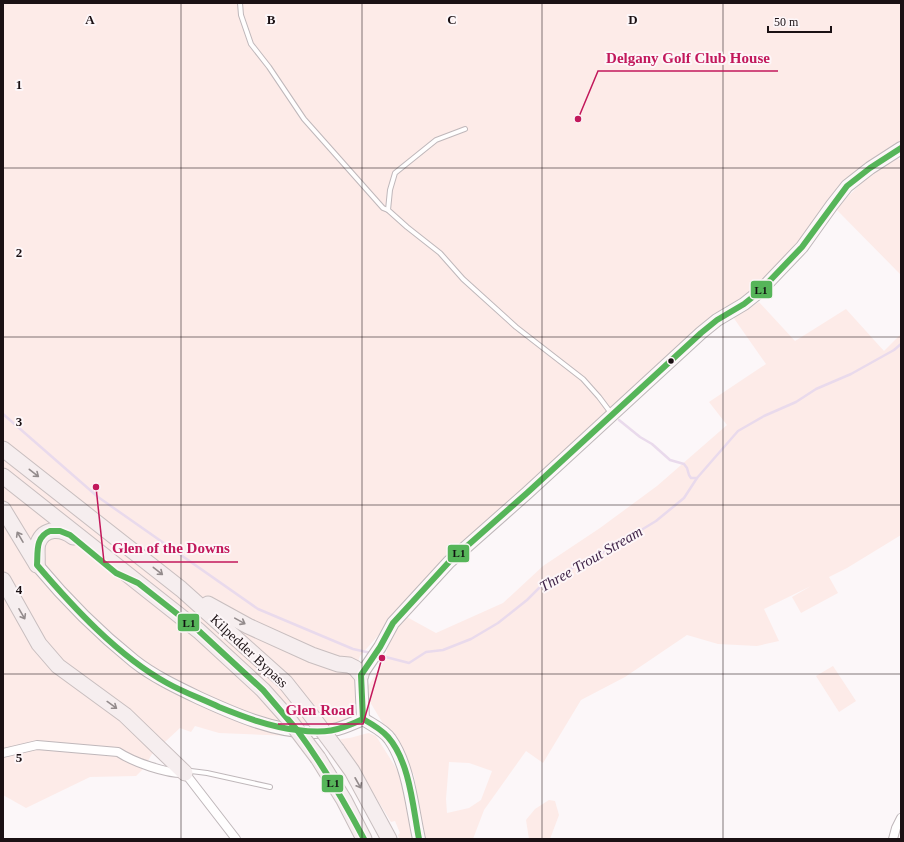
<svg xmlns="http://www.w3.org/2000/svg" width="904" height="842" font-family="Georgia,serif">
<rect width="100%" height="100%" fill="#fcf7f9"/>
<g fill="#fdebe8" fill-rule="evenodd">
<polygon points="3,3 901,3 901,143 884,154 756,288 738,302 710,318 525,488 458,546 360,656 353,675 358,693 358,714 339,727 292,736 219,733 195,726 191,732 180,728 152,754 143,769 136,776 90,777 26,808 3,795"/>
<polygon points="897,157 901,161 901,275 836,209 873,171"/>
<path d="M759 302 795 341 846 309 884 351 901 334V535L847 568 829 577 838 593 801 613 792 597 811 586 764 609 779 641 757 646 718 644 687 635 625 677 581 700 543 763 526 751 484 810 473 839H424L414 775 370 702 368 686 385 660 388 644 405 616 436 633 503 603 543 566 600 528 657 486 727 425 709 402 766 364 733 317ZM449 762 469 763 492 771 481 800 469 808 447 813 446 799Z"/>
<polygon points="833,666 856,701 839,712 816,676"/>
<path d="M369 733 376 736 401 776 416 839H399L398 835 400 833 395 821 391 822 340 739C350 739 359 735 369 733Z"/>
<polygon points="549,800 555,801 559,815 550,839 529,839 526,820 535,809"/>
</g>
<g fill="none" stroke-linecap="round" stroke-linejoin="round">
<g stroke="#e9daec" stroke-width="2.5">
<polyline points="3,414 98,497 258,609 353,649 371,653"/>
<polyline points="619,420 640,437 652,444 670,460 684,464 687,468 689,475 691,478 697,478"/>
<polyline points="378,655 409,663 426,652 443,650 471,639 498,623 527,600 545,582 610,549 656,521 684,498 697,478 738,431 764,416 796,402 816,389 851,374 894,350 901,344"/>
</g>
<g stroke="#bfb7ba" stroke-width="6">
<g id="lane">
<polyline points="240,3 241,15 251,44 269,67 304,119 383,208 388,210"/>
<polyline points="465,129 436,140 395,173 390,190 388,210 407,227 440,253 463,279 516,327 583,379 599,397 611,413"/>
<polyline points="189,772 191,771 207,773 270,787"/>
</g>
</g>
<g stroke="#bfb7ba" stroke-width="10">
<g id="street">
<path d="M3 753 37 745 118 752C133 762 167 774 185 773L236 839"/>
<polyline points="893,839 896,828 901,818"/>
</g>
</g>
<g stroke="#bfb7ba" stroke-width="14">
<g id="secondary">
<path d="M37 565C66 600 98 632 134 661 153 676 176 687 199 698 234 714 272 731 311 732 332 733 345 727 363 719"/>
<polyline points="363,719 361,675 380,647 393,623 449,562 527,493 701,333 717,320 744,304 759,292 802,247 832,205 847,186 870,168 901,148"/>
<path d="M363 719C372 725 384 730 390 739 409 766 412 808 419 839"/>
</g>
</g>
<g stroke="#c8bebf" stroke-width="17">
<g id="highway">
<polyline points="3,449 181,589 285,682 308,711"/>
<polyline points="3,476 199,631 263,690 287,717"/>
<polyline points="3,509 37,565"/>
<path d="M37 565C38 558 36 549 38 543 44 527 62 528 73 537"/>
<polyline points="3,580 39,644 58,666 125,715 185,773"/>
<polyline points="208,604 248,626 312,655 338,664 349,665 355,668 361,675"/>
<polyline points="337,750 352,771 389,839"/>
<polyline points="318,758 344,800 364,839"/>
</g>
</g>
<use href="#lane" stroke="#fffefe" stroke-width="4"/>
<use href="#street" stroke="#fffefe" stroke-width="8"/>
<use href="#secondary" stroke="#fcf9f9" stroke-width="12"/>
<use href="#highway" stroke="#f6eeef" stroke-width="15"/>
<g stroke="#c8bebf" stroke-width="17" stroke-linecap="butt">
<g id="highway-bridge">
<polyline points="308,711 337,750"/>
<polyline points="287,717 318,758"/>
</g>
</g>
<use href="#highway-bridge" stroke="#f6eeef" stroke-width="15"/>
<g stroke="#fdf6f8" stroke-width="9">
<g id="bus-1">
<path d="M50 531H60L70 535 116 573 138 583 199 631 263 690 297 730C270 727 244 717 219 707 202 699 183 692 167 683 118 656 73 607 37 565 38 552 35 537 50 531Z"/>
<polyline points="363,719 361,675 380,647 393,623 449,562 527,493 701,333 717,320 744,304 759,292 802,247 847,186 870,168 901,148"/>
<path d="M363 719C372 724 381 729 388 737 410 762 413 808 419 839"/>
<path d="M297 730C325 734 338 731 363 719"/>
<path d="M297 730C323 765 344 801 364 839"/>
</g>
</g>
<use href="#bus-1" stroke="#56b559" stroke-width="6"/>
</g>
<defs><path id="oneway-shaft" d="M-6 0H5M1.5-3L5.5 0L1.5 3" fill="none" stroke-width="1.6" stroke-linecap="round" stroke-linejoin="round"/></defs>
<g stroke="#938b8c">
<use href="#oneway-shaft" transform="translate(34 473) rotate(38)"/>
<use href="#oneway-shaft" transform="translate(20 537) rotate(-120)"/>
<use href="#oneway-shaft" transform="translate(158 571) rotate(38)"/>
<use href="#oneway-shaft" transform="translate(22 614) rotate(60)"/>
<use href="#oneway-shaft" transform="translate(240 621) rotate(29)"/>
<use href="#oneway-shaft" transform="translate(112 705) rotate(36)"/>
<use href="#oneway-shaft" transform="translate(358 783) rotate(61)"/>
</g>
<path fill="none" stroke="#1b1114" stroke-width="1" stroke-opacity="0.55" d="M181 3V839M362 3V839M542 3V839M723 3V839M3 168H901M3 337H901M3 505H901M3 674H901"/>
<circle fill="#1b1114" stroke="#fdf6f8" stroke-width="1.5" cx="671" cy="361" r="3.5"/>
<g text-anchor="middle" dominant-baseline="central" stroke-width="4" stroke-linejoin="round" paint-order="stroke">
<g font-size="14" fill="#1b1114" stroke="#fdf6f8">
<text transform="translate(249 651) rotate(43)">Kilpedder Bypass</text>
</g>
<g font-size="15" font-style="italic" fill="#41264a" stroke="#fdf6f8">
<text transform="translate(591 559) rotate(-30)">Three Trout Stream</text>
</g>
</g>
<g font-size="13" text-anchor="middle" font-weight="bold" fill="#1b1114" stroke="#fdf6f8" stroke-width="4" stroke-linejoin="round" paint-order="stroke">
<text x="90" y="24">A</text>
<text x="271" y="24">B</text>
<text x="452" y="24">C</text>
<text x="633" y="24">D</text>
<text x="19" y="89">1</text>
<text x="19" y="257">2</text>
<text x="19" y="426">3</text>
<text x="19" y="594">4</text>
<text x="19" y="762">5</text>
</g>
<path fill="none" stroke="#c2185b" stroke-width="1.5" d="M578 119L598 71H778M96 487L104 562H238M382 658L363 724H278"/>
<g fill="#c2185b" stroke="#fdf6f8" stroke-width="1.5">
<circle cx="578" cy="119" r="4"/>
<circle cx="96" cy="487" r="4"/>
<circle cx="382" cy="658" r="4"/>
</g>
<g font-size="15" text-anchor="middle" font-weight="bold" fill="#c2185b" stroke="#fdf6f8" stroke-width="4" stroke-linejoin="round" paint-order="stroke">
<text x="688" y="63">Delgany Golf Club House</text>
<text x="171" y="553">Glen of the Downs</text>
<text x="320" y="715">Glen Road</text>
</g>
<g stroke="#fdf6f8" stroke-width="1.5">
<rect x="750" y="280" width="23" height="19" rx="4" fill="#56b559"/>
<rect x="447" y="544" width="23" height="19" rx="4" fill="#56b559"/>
<rect x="177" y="613" width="23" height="19" rx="4" fill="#56b559"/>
<rect x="321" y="774" width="23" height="19" rx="4" fill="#56b559"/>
</g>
<g font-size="11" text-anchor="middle" font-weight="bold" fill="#111">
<text x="761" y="294">L1</text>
<text x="459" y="557">L1</text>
<text x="189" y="627">L1</text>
<text x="333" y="787">L1</text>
</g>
<rect width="904" height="842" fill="none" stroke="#1b1114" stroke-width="8"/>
<path d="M768 26v6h63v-6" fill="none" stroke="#1b1114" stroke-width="2"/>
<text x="774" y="26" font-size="12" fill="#1b1114" stroke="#fdf6f8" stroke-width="3" paint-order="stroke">50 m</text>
</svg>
